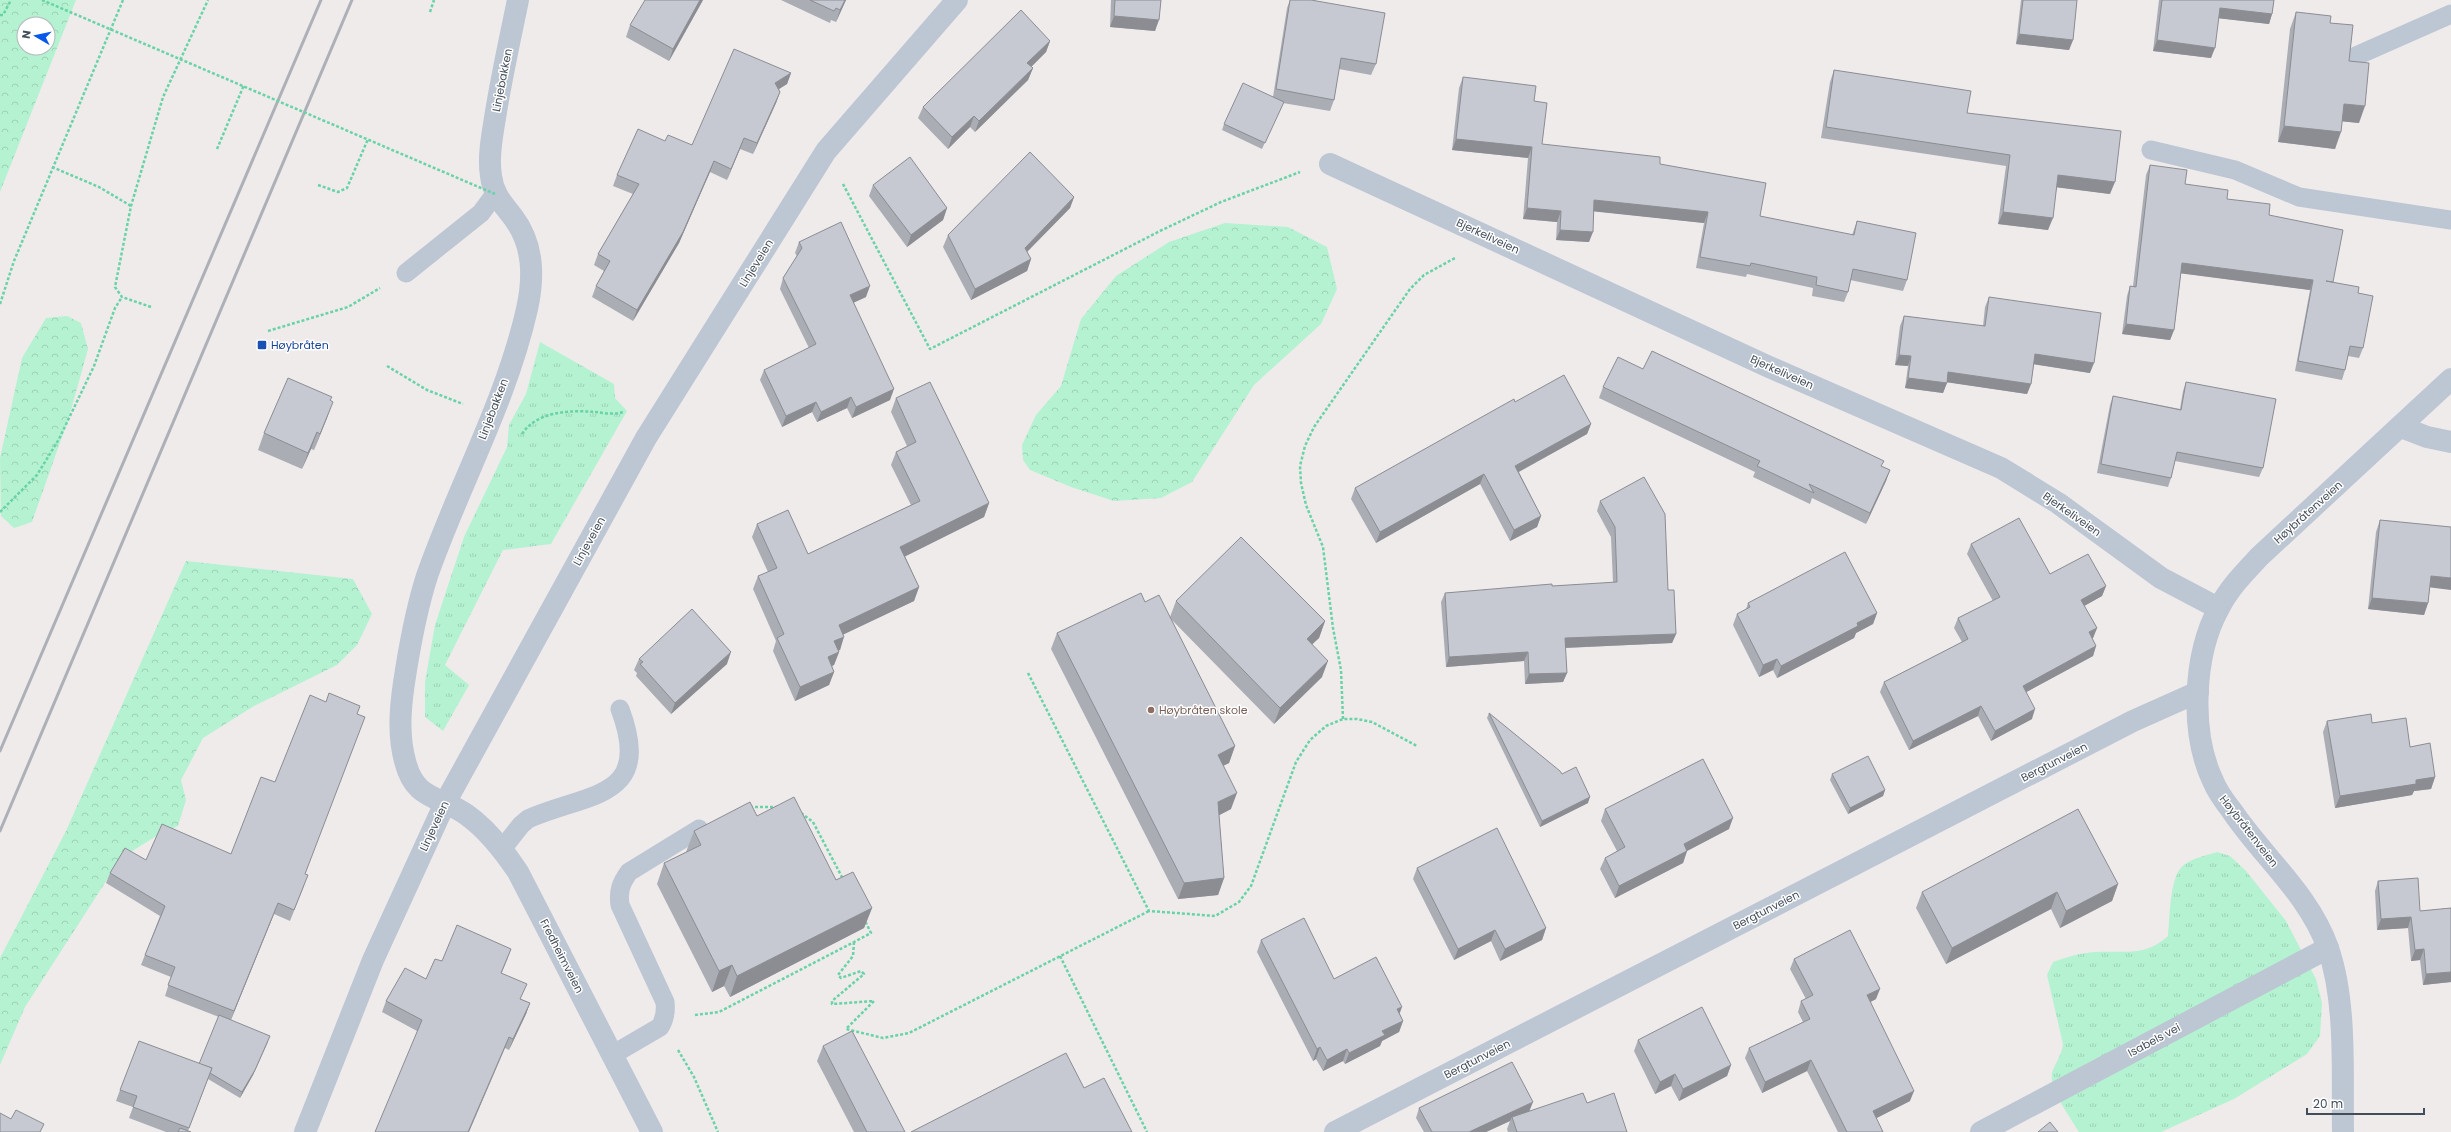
<svg xmlns="http://www.w3.org/2000/svg" width="2451" height="1132" font-family="Poppins,sans-serif">
<defs>
<pattern id="grass-tufts" width="24" height="20" patternUnits="userSpaceOnUse"><rect width="24" height="20" fill="#b4f2d1"/><path d="M3 7l-1-3M5 7V3M7 7l1-3M15 17l-1-3M17 17v-4M19 17l1-3" fill="none" stroke="#9cd1b6"/></pattern>
<pattern id="forest-crowns" width="20" height="18" patternUnits="userSpaceOnUse"><rect width="20" height="18" fill="#b4f2d1"/><path d="M2 6a3 3 0 1 1 6 0M12 15a3 3 0 1 1 6 0" fill="none" stroke="#9cd1b6"/></pattern>
</defs>
<rect width="100%" height="100%" fill="#efebeb"/>
<g fill="url(#grass-tufts)">
<polygon points="540,342 614,384 615,398 627,411 551,544 503,550 445,665 469,685 443,731 425,717 425,682 435,625 464,537 507,447 509,425 526,394"/>
<path d="M2217 852 2230 856 2246 871 2286 921 2316 979 2322 1003 2320 1036 2307 1054 2234 1099 2161 1132H2079C2070 1117 2049 1089 2052 1073 2055 1063 2062 1055 2063 1044L2047 975 2053 962C2067 957 2080 953 2095 952 2124 950 2143 958 2168 936 2170 918 2169 874 2185 864 2194 858 2207 855 2217 852Z"/>
</g>
<g fill="url(#forest-crowns)" fill-rule="evenodd">
<path d="M0 0H76L0 192ZM24 24H48V48H24Z"/>
<polygon points="1225,223 1288,227 1327,247 1337,289 1321,324 1254,385 1192,482 1161,498 1114,501 1071,487 1030,470 1023,460 1022,445 1036,415 1061,386 1081,319 1116,276 1169,242"/>
<polygon points="67,316 81,323 88,349 69,417 32,522 14,528 1,516 0,458 22,358 46,318"/>
<polygon points="186,561 353,579 372,614 357,645 337,665 254,706 203,738 181,780 186,800 178,826 158,835 121,858 25,1007 0,1065 0,958 66,831"/>
</g>
<g fill="none" stroke-linecap="round" stroke-linejoin="round">
<g stroke="#69d3a8" stroke-width="2.5" stroke-dasharray="3 2" stroke-linecap="butt">
<polyline points="430,12 434,0"/>
<polyline points="0,15 3,15 11,0"/>
<polyline points="217,149 244,85"/>
<polyline points="52,167 99,187 131,206"/>
<polyline points="843,184 930,349 1160,231 1221,202 1300,172"/>
<polyline points="318,185 338,192 347,188 368,139"/>
<polyline points="0,304 14,261 123,0"/>
<polyline points="151,307 122,297 115,287 131,206 163,97 208,0"/>
<polyline points="268,331 348,307 380,288"/>
<polyline points="387,366 427,390 463,404"/>
<path d="M522 434C537 411 570 410 595 412 604 413 614 415 623 412"/>
<polyline points="0,512 37,475 59,439 94,366 115,308 122,297"/>
<polyline points="1028,673 1149,911 1215,916 1239,902 1251,886 1296,762 1310,740 1326,726 1343,719 1357,719 1372,722 1417,746"/>
<polyline points="1343,719 1341,670 1333,628 1323,547 1306,505 1301,483 1300,466 1305,446 1314,427 1410,289 1424,275 1455,258"/>
<polyline points="750,807 777,807"/>
<polyline points="801,813 813,822 843,879"/>
<polyline points="854,942 853,956 838,975 841,978 861,971 864,974 832,1001 832,1004 874,1001 846,1029 883,1038 909,1033 1149,911"/>
<polyline points="1060,956 1147,1132"/>
<polyline points="695,1015 719,1012 854,942 871,933 865,921"/>
<polyline points="678,1050 694,1077 718,1132"/>
</g>
<g stroke="#bdc6d3" stroke-width="19">
<polyline points="2356,56 2451,14"/>
<polyline points="2151,150 2235,170 2299,197 2451,220"/>
<polyline points="406,273 481,213 495,194"/>
<path d="M502 849 521 825 528 819C589 792 654 800 620 709"/>
<path d="M612 1055 660 1027C665 1019 666 1011 665 1002L620 905C618 891 621 883 629 872L699 829"/>
</g>
<g stroke="#bdc6d3" stroke-width="22">
<path d="M518 0C510 39 501 79 495 118 492 136 488 158 491 176 493 194 503 204 513 217 534 245 534 277 527 309 506 402 458 487 427 576 417 607 411 639 406 670 401 700 397 732 405 761 415 801 439 795 467 815 488 830 504 851 518 872L652 1132"/>
<polyline points="1330,164 1767,366 2001,468 2058,503 2161,578 2218,608"/>
<polyline points="2401,427 2427,437 2451,442"/>
<polyline points="1335,1132 2133,721 2198,692"/>
<polyline points="1981,1132 2328,948"/>
</g>
<g stroke="#bdc6d3" stroke-width="22">
<polyline points="305,1132 373,960 445,803 646,438 826,151 957,0"/>
<path d="M2343 1132C2342 1074 2347 1003 2328 948 2309 894 2263 857 2232 811 2225 802 2217 791 2213 781 2190 733 2193 655 2219 608 2229 588 2245 572 2260 556L2451 379"/>
</g>
<g stroke="#adb0b7" stroke-width="3">
<polyline points="0,751 321,0"/>
<polyline points="0,831 352,0"/>
</g>
<polyline stroke="#69d3a8" stroke-width="2.5" stroke-dasharray="3 2" stroke-linecap="butt" points="42,0 495,194"/>
</g>
<g fill="#abadb5">
<polygon points="703,0 669,61 626,37 630,25"/>
<polygon points="781,0 846,0 836,22 831,20 830,23"/>
<polygon points="1111,0 1161,0 1155,31 1110,27"/>
<polygon points="1290,0 1311,0 1376,64 1371,75 1339,69 1334,100 1330,111 1283,103 1262,149 1222,130 1224,124 1273,97 1287,8"/>
<polygon points="2021,0 2077,0 2073,40 2069,50 2016,44"/>
<polygon points="2159,0 2274,0 2272,14 2269,24 2219,18 2211,58 2153,51"/>
<polygon points="2296,12 2330,23 2349,61 2359,123 2342,121 2335,149 2278,142 2290,29"/>
<polygon points="1050,41 1046,52 1031,67 1033,68 1028,80 975,132 970,127 948,149 918,118 923,107"/>
<polygon points="1834,70 1967,113 2110,194 2057,187 2048,230 1998,224 2006,166 1821,138 1830,82"/>
<polygon points="791,73 787,84 779,89 780,92 776,103 753,154 740,149 727,180 710,172 679,243 633,321 592,297 596,286 604,271 594,265 598,254 633,194 613,186 617,175 665,141 692,145"/>
<polygon points="1463,77 1534,101 1542,144 1660,164 1760,216 1852,235 1857,221 1907,280 1903,291 1850,280 1848,292 1844,302 1812,296 1813,288 1747,274 1746,277 1696,268 1704,223 1594,211 1589,242 1556,240 1557,222 1523,219 1528,158 1452,150 1459,88"/>
<polygon points="2150,165 2185,184 2227,199 2269,215 2333,283 2358,293 2363,348 2359,358 2348,356 2345,370 2342,380 2295,371 2310,290 2181,273 2174,330 2170,340 2122,334 2127,296 2130,286 2133,286 2146,175"/>
<polygon points="873,185 947,208 943,220 907,247 869,196"/>
<polygon points="1074,197 1070,208 1027,252 1031,259 1027,271 971,300 943,247 948,235"/>
<polygon points="799,242 866,297 853,303 890,400 852,418 847,408 817,422 812,412 782,427 760,380 764,370 809,348 780,289 783,278 797,256 795,253"/>
<polygon points="1989,297 2090,373 2034,364 2031,384 2027,394 1947,382 1943,393 1905,388 1908,366 1895,365 1900,326 1904,316 1983,326 1985,307"/>
<polygon points="1643,369 1890,470 1886,481 1866,524 1812,498 1810,504 1753,477 1755,472 1599,398 1603,387"/>
<polygon points="2186,382 2263,468 2259,477 2175,461 2171,478 2168,487 2097,473 2110,405 2113,396 2180,409 2183,391"/>
<polygon points="896,398 989,503 984,517 905,556 919,587 914,601 843,634 840,650 839,650 839,652 834,665 832,666 834,672 829,685 795,701 773,651 776,641 753,589 758,576 768,572 752,537 757,524 808,554 911,505 891,465 896,452 907,446 891,412"/>
<polygon points="330,401 327,418 314,450 311,449 302,469 258,450 264,433"/>
<polygon points="1515,402 1591,424 1587,434 1519,472 1541,516 1537,527 1510,541 1480,484 1376,543 1351,499 1355,488"/>
<polygon points="1600,501 1668,590 1676,634 1672,643 1565,648 1567,673 1563,682 1525,684 1524,661 1446,667 1441,602 1445,593 1552,586 1613,583 1611,537 1597,511"/>
<polygon points="2380,520 2430,587 2428,603 2424,615 2368,609 2376,532"/>
<polygon points="1971,544 2050,574 2106,586 2102,596 2084,606 2097,628 2093,638 2092,639 2096,646 2093,656 2026,692 2032,719 1991,741 1978,716 1909,750 1880,692 1884,682 1962,642 1954,628 1958,618 1993,601 1967,554"/>
<polygon points="1176,601 1325,621 1319,638 1312,644 1322,677 1274,724 1170,618 1235,746 1229,763 1223,766 1231,809 1219,815 1224,878 1218,895 1178,899 1051,649 1057,633 1145,602 1170,617"/>
<polygon points="1748,603 1877,613 1873,624 1856,633 1854,638 1777,678 1773,670 1759,677 1733,625 1737,614 1746,609"/>
<polygon points="639,659 727,664 671,714 636,676 637,673 634,670"/>
<polygon points="1489,713 1562,774 1588,803 1540,827 1487,718"/>
<polygon points="357,714 305,874 304,886 290,921 274,914 231,1020 268,1042 253,1075 240,1098 208,1079 188,1131 191,1132 166,1132 129,1118 133,1107 116,1101 120,1090 199,1064 219,1017 165,996 171,977 141,965 160,916 106,883 110,873 146,860 231,854 275,782"/>
<polygon points="2327,721 2372,723 2410,747 2435,777 2431,789 2414,791 2412,795 2335,808 2323,732"/>
<polygon points="1832,774 1885,790 1883,796 1848,814 1830,780"/>
<polygon points="1605,809 1729,829 1687,851 1683,863 1615,898 1600,869 1605,858 1617,851 1601,821"/>
<polygon points="757,816 872,908 864,928 730,997 724,986 712,992 657,884 664,863 686,852 694,831"/>
<polygon points="1417,868 1546,928 1542,940 1500,961 1491,941 1454,960 1413,879"/>
<polygon points="2378,881 2420,911 2451,908 2451,982 2423,985 2420,960 2411,961 2408,928 2377,930 2375,891"/>
<polygon points="2118,884 2112,901 2060,928 2051,909 1946,964 1916,908 1922,892"/>
<polygon points="1261,940 1400,1014 1403,1021 1399,1032 1382,1041 1380,1046 1345,1064 1343,1061 1323,1071 1316,1059 1313,1061 1257,952"/>
<polygon points="511,949 501,973 521,999 530,1003 526,1014 509,1050 505,1048 417,1031 382,1012 386,1001 426,979"/>
<polygon points="1794,959 1876,999 1870,1002 1910,1101 1876,1118 1883,1132 1838,1132 1807,1071 1762,1093 1745,1058 1749,1048 1803,1022 1798,1012 1801,1001 1806,999 1790,969"/>
<polygon points="1638,1040 1731,1065 1727,1076 1679,1101 1671,1086 1655,1094 1634,1051"/>
<polygon points="823,1046 905,1132 854,1132 817,1061"/>
<polygon points="1587,1103 1627,1132 1508,1132 1507,1129 1510,1121 1486,1132 1424,1132 1416,1118 1419,1108 1529,1111"/>
</g>
<g fill="#8b8d93">
<polygon points="700,0 703,0 669,61 673,49"/>
<polygon points="845,0 846,0 836,22 840,10"/>
<polygon points="2220,8 2272,14 2269,24 2216,18"/>
<polygon points="1114,16 1159,20 1155,31 1110,27"/>
<polygon points="2019,34 2073,40 2069,50 2016,44"/>
<polygon points="2157,40 2215,48 2211,58 2153,51"/>
<polygon points="1050,41 1046,52 1023,75 1027,63"/>
<polygon points="1033,68 1028,80 975,132 979,121"/>
<polygon points="791,73 787,84 771,94 775,83"/>
<polygon points="780,92 776,103 753,154 757,143"/>
<polygon points="2344,104 2365,106 2359,123 2338,121"/>
<polygon points="974,116 970,127 948,149 952,137"/>
<polygon points="2284,126 2341,132 2335,149 2278,142"/>
<polygon points="744,138 740,149 727,180 731,169"/>
<polygon points="1456,139 1532,147 1528,158 1452,150"/>
<polygon points="714,161 710,172 679,243 633,321 637,310"/>
<polygon points="2058,175 2115,182 2110,194 2054,187"/>
<polygon points="1074,197 1070,208 1020,259 1025,248"/>
<polygon points="1594,200 1708,212 1704,223 1590,211"/>
<polygon points="947,208 943,220 907,247 911,235"/>
<polygon points="1527,208 1561,211 1557,222 1523,219"/>
<polygon points="2003,212 2053,218 2048,230 1998,224"/>
<polygon points="1560,230 1593,232 1589,242 1556,240"/>
<polygon points="1031,259 1027,271 971,300 975,289"/>
<polygon points="2182,263 2313,280 2310,290 2178,273"/>
<polygon points="870,286 866,297 846,306 850,295"/>
<polygon points="2126,324 2174,330 2170,340 2122,334"/>
<polygon points="2035,354 2094,363 2090,373 2032,364"/>
<polygon points="1899,355 1911,356 1908,366 1895,365"/>
<polygon points="1948,372 2031,384 2027,394 1945,382"/>
<polygon points="1908,378 1947,383 1943,393 1905,388"/>
<polygon points="894,389 890,400 852,418 856,407"/>
<polygon points="851,397 847,408 817,422 821,412"/>
<polygon points="333,402 327,418 314,450 320,434"/>
<polygon points="816,402 812,412 782,427 786,416"/>
<polygon points="1591,424 1587,434 1511,476 1515,466"/>
<polygon points="317,432 311,449 302,469 308,453"/>
<polygon points="1890,470 1886,481 1866,524 1870,513"/>
<polygon points="1484,474 1480,484 1376,543 1380,532"/>
<polygon points="989,503 984,517 896,561 900,547"/>
<polygon points="1541,516 1537,527 1510,541 1514,530"/>
<polygon points="2431,576 2451,578 2451,590 2427,587"/>
<polygon points="2106,586 2102,596 2077,610 2081,600"/>
<polygon points="919,587 914,601 834,639 839,625"/>
<polygon points="2372,598 2428,603 2424,615 2368,609"/>
<polygon points="1877,613 1873,624 1856,633 1854,638 1777,678 1781,666 1857,623"/>
<polygon points="1325,621 1319,638 1301,655 1307,639"/>
<polygon points="2097,628 2093,638 2085,642 2089,632"/>
<polygon points="1676,634 1672,643 1561,648 1565,638"/>
<polygon points="844,637 840,650 830,655 834,641"/>
<polygon points="2096,646 2093,656 2019,696 2023,686"/>
<polygon points="731,652 727,664 671,714 675,703"/>
<polygon points="839,652 834,665 823,670 828,657"/>
<polygon points="1528,652 1524,661 1446,667 1449,657"/>
<polygon points="1777,659 1773,670 1759,677 1763,665"/>
<polygon points="1328,661 1322,677 1274,724 1280,708"/>
<polygon points="834,672 829,685 795,701 800,687"/>
<polygon points="1567,673 1563,682 1525,684 1529,674"/>
<polygon points="1981,706 1978,716 1909,750 1913,741"/>
<polygon points="2035,709 2032,719 1991,741 1995,731"/>
<polygon points="1235,746 1229,763 1212,771 1218,755"/>
<polygon points="2435,777 2431,789 2414,791 2412,795 2335,808 2340,796 2416,780"/>
<polygon points="1885,790 1883,796 1848,814 1850,808"/>
<polygon points="1237,793 1231,809 1212,819 1218,802"/>
<polygon points="1590,797 1588,803 1540,827 1542,821"/>
<polygon points="1733,818 1729,829 1687,851 1683,863 1615,898 1619,886 1684,844"/>
<polygon points="1224,878 1218,895 1178,899 1184,883"/>
<polygon points="2118,884 2112,901 2060,928 2066,911"/>
<polygon points="2057,892 2051,909 1946,964 1952,948"/>
<polygon points="278,903 274,914 230,1022 234,1011"/>
<polygon points="872,908 864,928 730,997 737,976"/>
<polygon points="2411,917 2408,928 2377,930 2381,919"/>
<polygon points="1546,928 1542,940 1500,961 1505,949"/>
<polygon points="1495,930 1491,941 1454,960 1458,949"/>
<polygon points="511,949 507,960 497,984 501,973"/>
<polygon points="2424,949 2420,960 2411,961 2415,950"/>
<polygon points="732,965 724,986 712,992 719,971"/>
<polygon points="2451,972 2451,982 2423,985 2426,974"/>
<polygon points="1880,989 1876,999 1863,1006 1867,995"/>
<polygon points="530,1003 526,1014 509,1050 513,1039"/>
<polygon points="1402,1007 1398,1018 1397,1009"/>
<polygon points="1403,1021 1399,1032 1382,1041 1380,1046 1345,1064 1349,1053 1382,1031"/>
<polygon points="270,1036 253,1075 240,1098 242,1092"/>
<polygon points="509,1037 505,1048 469,1132 468,1132"/>
<polygon points="1320,1047 1316,1059 1313,1061 1317,1049"/>
<polygon points="1347,1049 1343,1061 1323,1071 1327,1060"/>
<polygon points="1811,1060 1807,1071 1762,1093 1765,1082"/>
<polygon points="1731,1065 1727,1076 1679,1101 1683,1089"/>
<polygon points="1675,1074 1671,1086 1655,1094 1660,1082"/>
<polygon points="1914,1091 1910,1101 1869,1122 1873,1111"/>
<polygon points="1533,1102 1529,1112 1512,1117 1510,1121 1486,1132 1469,1132"/>
</g>
<g fill="#c7c9d2" stroke="#8b8d93">
<polygon points="645,0 700,0 673,49 630,25"/>
<polygon points="810,0 845,0 840,10 836,8 834,11"/>
<polygon points="1115,0 1161,0 1159,20 1114,16"/>
<polygon points="1290,0 1311,0 1385,13 1376,64 1341,58 1334,100 1276,89"/>
<polygon points="2023,0 2077,0 2073,40 2019,34"/>
<polygon points="2162,0 2274,0 2272,14 2220,8 2215,48 2157,40"/>
<polygon points="1021,10 1050,41 1027,63 1033,68 979,121 974,116 952,137 923,107"/>
<polygon points="2296,12 2331,16 2330,23 2353,25 2349,61 2369,63 2365,106 2344,104 2341,132 2284,126"/>
<polygon points="734,49 791,73 775,83 780,92 757,143 744,138 731,169 714,161 683,232 637,310 596,286 610,261 598,254 639,184 617,175 638,129 665,141 668,135 692,145"/>
<polygon points="1834,70 1971,91 1967,113 2121,131 2115,182 2058,175 2053,218 2003,212 2010,155 1826,127"/>
<polygon points="1463,77 1536,86 1534,101 1547,103 1542,144 1660,157 1660,164 1766,183 1760,216 1854,235 1857,221 1916,233 1907,280 1853,269 1848,292 1816,285 1817,277 1751,263 1750,266 1700,257 1708,212 1594,200 1593,232 1560,230 1561,211 1527,208 1532,147 1456,139"/>
<polygon points="1243,83 1284,102 1265,143 1224,124"/>
<polygon points="1030,152 1074,197 1025,248 1031,259 975,289 948,235"/>
<polygon points="910,157 947,208 911,235 873,185"/>
<polygon points="2150,165 2187,170 2185,184 2228,190 2227,199 2270,204 2269,215 2343,230 2333,282 2326,281 2359,287 2358,293 2373,296 2363,348 2350,346 2345,370 2298,361 2313,280 2182,263 2174,330 2126,324 2130,286 2136,287"/>
<polygon points="841,222 870,286 850,295 894,389 856,407 851,397 821,412 816,402 786,416 764,370 816,344 783,278 802,248 799,242"/>
<polygon points="1989,297 2101,313 2094,363 2035,354 2031,384 1948,372 1947,383 1908,378 1911,356 1899,355 1904,316 1985,326"/>
<polygon points="1652,351 1884,461 1881,466 1890,470 1870,513 1809,484 1814,493 1757,466 1760,461 1603,387 1618,357 1643,369"/>
<polygon points="1564,375 1591,424 1515,466 1541,516 1514,530 1484,474 1380,532 1355,488 1514,399 1515,402"/>
<polygon points="288,378 332,397 330,400 333,402 320,434 317,432 308,453 264,433"/>
<polygon points="930,382 989,503 900,547 919,587 839,625 844,637 834,641 839,652 828,657 834,672 800,687 777,638 784,634 758,576 777,568 757,524 788,510 808,554 920,501 896,452 916,442 896,398"/>
<polygon points="2186,382 2276,399 2263,468 2177,452 2171,478 2101,464 2113,396 2181,410"/>
<polygon points="1644,477 1665,514 1668,590 1674,590 1676,634 1565,638 1567,673 1529,674 1528,652 1449,657 1445,593 1552,584 1552,586 1617,582 1615,527 1600,501"/>
<polygon points="2019,518 2050,574 2088,554 2106,586 2081,600 2097,628 2089,632 2096,646 2023,686 2035,709 1995,731 1981,706 1913,741 1884,682 1968,639 1958,618 2000,597 1971,544"/>
<polygon points="2380,520 2451,527 2451,578 2431,576 2428,603 2372,598"/>
<polygon points="1241,537 1325,621 1307,639 1328,661 1280,708 1176,601"/>
<polygon points="1845,552 1877,613 1857,623 1858,626 1781,666 1777,659 1763,665 1737,614 1750,607 1748,603"/>
<polygon points="1141,593 1145,602 1159,595 1235,746 1218,755 1237,793 1218,802 1224,878 1184,883 1057,633"/>
<polygon points="692,609 731,652 675,703 640,664 643,662 639,659"/>
<polygon points="329,693 360,706 357,714 365,717 305,874 308,875 294,910 278,903 234,1011 168,985 175,967 145,955 165,906 110,873 125,848 146,860 162,824 231,854 261,777 275,782 310,695 326,702"/>
<polygon points="1489,713 1560,771 1562,774 1576,767 1590,797 1542,821"/>
<polygon points="2371,714 2372,723 2406,718 2410,747 2430,743 2435,777 2416,780 2416,784 2340,796 2327,721"/>
<polygon points="1868,756 1885,790 1850,808 1832,774"/>
<polygon points="1703,759 1733,818 1684,844 1687,851 1619,886 1605,858 1625,847 1605,809"/>
<polygon points="794,797 836,880 853,872 872,908 737,976 732,965 719,971 664,863 701,845 694,831 750,802 757,816"/>
<polygon points="2078,809 2118,884 2066,911 2057,892 1952,948 1922,892"/>
<polygon points="1497,828 1546,928 1505,949 1495,930 1458,949 1417,868"/>
<polygon points="2418,878 2420,911 2451,908 2451,972 2426,974 2424,949 2415,950 2411,917 2381,919 2378,881"/>
<polygon points="1304,918 1334,979 1376,957 1402,1007 1397,1009 1403,1021 1382,1031 1385,1035 1349,1053 1347,1049 1327,1060 1320,1047 1317,1049 1261,940"/>
<polygon points="457,925 511,949 501,973 527,984 520,999 530,1003 513,1039 509,1037 468,1132 375,1132 422,1020 386,1001 405,968 426,979 435,959 442,961"/>
<polygon points="1850,930 1880,989 1867,995 1914,1091 1873,1111 1883,1132 1847,1132 1811,1060 1765,1082 1749,1048 1810,1019 1801,1001 1813,995 1794,959"/>
<polygon points="1702,1007 1731,1065 1683,1089 1675,1074 1660,1082 1638,1040"/>
<polygon points="219,1015 270,1036 255,1070 242,1092 210,1073 212,1068 199,1064"/>
<polygon points="852,1031 905,1132 867,1132 823,1046"/>
<polygon points="139,1041 212,1068 189,1128 133,1107 137,1096 120,1090"/>
<polygon points="1066,1053 1084,1088 1104,1078 1132,1132 911,1132"/>
<polygon points="1512,1062 1533,1102 1469,1132 1432,1132 1419,1108"/>
<polygon points="1583,1093 1587,1103 1614,1093 1627,1132 1517,1132 1512,1117"/>
<polygon points="16,1110 44,1124 40,1132 0,1132 0,1113 11,1119"/>
<polygon points="2050,1122 2058,1132 2038,1132"/>
<polygon points="180,1128 191,1132 178,1132"/>
</g>
<rect fill="#1a4fb4" stroke="#fff" stroke-width="1.5" x="257" y="340" width="10" height="10" rx="2"/>
<circle fill="#8d6e63" stroke="#fff" stroke-width="1.5" cx="1151" cy="710" r="4"/>
<g text-anchor="middle" dominant-baseline="central" stroke-width="3" stroke-linejoin="round" paint-order="stroke">
<g font-size="11" fill="#424d5a" stroke="#fff">
<text transform="translate(502 80) rotate(-79)">Linjebakken</text>
<text transform="translate(1488 236) rotate(25)">Bjerkeliveien</text>
<text transform="translate(756 263) rotate(-58)">Linjeveien</text>
<text transform="translate(1782 372) rotate(24)">Bjerkeliveien</text>
<text transform="translate(493 409) rotate(-69)">Linjebakken</text>
<text transform="translate(2308 512) rotate(-42)">Høybråtenveien</text>
<text transform="translate(2072 514) rotate(35)">Bjerkeliveien</text>
<text transform="translate(589 541) rotate(-61)">Linjeveien</text>
<text transform="translate(2054 762) rotate(-27)">Bergtunveien</text>
<text transform="translate(434 826) rotate(-65)">Linjeveien</text>
<text transform="translate(2249 831) rotate(52)">Høybråtenveien</text>
<text transform="translate(1766 910) rotate(-27)">Bergtunveien</text>
<text transform="translate(562 956) rotate(63)">Fredheimveien</text>
<text transform="translate(2154 1040) rotate(-28)">Isabels vei</text>
<text transform="translate(1477 1059) rotate(-27)">Bergtunveien</text>
</g>
<g font-size="11" fill="#164399" stroke="#fff" text-anchor="start">
<text x="271" y="345">Høybråten</text>
</g>
<g font-size="11" fill="#785e54" stroke="#fff" text-anchor="start">
<text x="1159" y="710">Høybråten skole</text>
</g>
</g>
<g transform="translate(36 36) rotate(279)"><circle r="19" fill="#ffffff" stroke="#b3b8bd"/>
<path d="M0-3L7 15L0 10L-7 15Z" fill="#0858ec"/>
<text y="-6" font-size="11" font-weight="bold" text-anchor="middle" fill="#424d5a">N</text>
</g>
<path d="M2307 1108v6h117v-6" fill="none" stroke="#424d5a" stroke-width="2"/>
<text x="2313" y="1108" font-size="12" fill="#424d5a" stroke="#ffffff" stroke-width="3" paint-order="stroke">20 m</text>
</svg>
